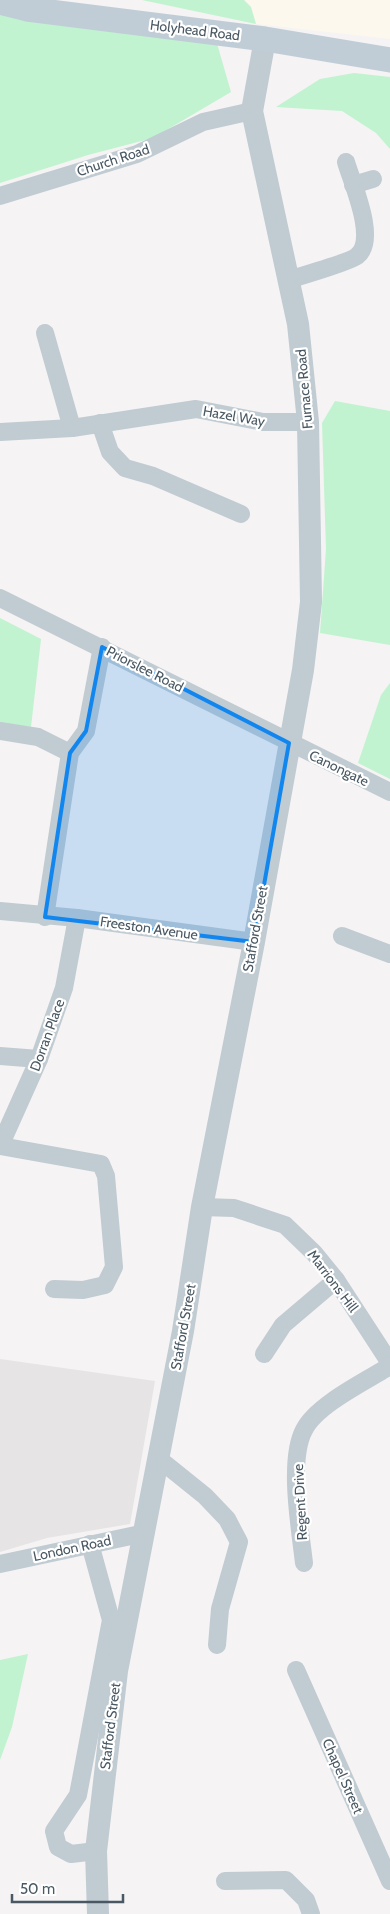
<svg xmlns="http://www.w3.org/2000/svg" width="390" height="1914" font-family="Cabin,sans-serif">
<rect width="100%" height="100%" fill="#f5f3f3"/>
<polygon fill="#fdf8ee" points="244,0 390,0 390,39 256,24 251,7"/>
<polygon fill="#e6e4e5" points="0,1359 155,1381 130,1524 47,1538 0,1552"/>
<g fill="#c1f3d0">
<polygon points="142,0 244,0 251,7 256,24"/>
<polygon points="0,9 216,40 231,92 153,138 88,155 0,183"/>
<polygon points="354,73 390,77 390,149 376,133 342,111 276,107 320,79"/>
<polygon points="335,401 390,411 390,645 320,633 326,549 322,423"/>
<polygon points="0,618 41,639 31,727 0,723"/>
<polygon points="390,683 390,779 358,763 381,695"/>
<polygon points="28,1654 12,1727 0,1760 0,1660"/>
</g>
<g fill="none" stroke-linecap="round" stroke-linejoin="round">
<g stroke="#c0cbd2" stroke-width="18">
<polyline points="353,185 373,179"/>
<polyline points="0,196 137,154 203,122 252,111"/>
<path d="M288 280C301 276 350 262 357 256 378 240 352 183 346 162"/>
<polyline points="45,333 72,428"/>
<polyline points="100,423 110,452 125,468 153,476 241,514"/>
<polyline points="0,432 72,428 196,409 263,422 308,422"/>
<polyline points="0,598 390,792"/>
<polyline points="0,731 38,737 70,753"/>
<polyline points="0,911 77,918 254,942"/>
<polyline points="45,917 70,753 86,731 102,647"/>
<polyline points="342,936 390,954"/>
<polyline points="0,1056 39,1059"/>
<polyline points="0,1146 39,1059 64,988 77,918"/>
<polyline points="1,1146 101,1164 106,1176 114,1267 105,1285 83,1290 54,1289"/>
<polyline points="202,1207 234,1208 285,1225 314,1253 336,1280 390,1363"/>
<polyline points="264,1354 283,1325 336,1280"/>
<polyline points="159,1459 205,1496 227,1519 239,1542 220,1609 217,1645"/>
<polyline points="90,1544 111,1620 78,1795 54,1831 58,1847 71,1854 96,1851"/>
<path d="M304 1563C300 1528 288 1460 304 1430 316 1405 366 1381 390 1366"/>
<polyline points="0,1564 145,1533"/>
<polyline points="296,1670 390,1881"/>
<polyline points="225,1881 286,1880 306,1900 311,1914"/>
</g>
<polyline stroke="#c0cbd2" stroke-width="22" points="98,1914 96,1851 117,1671 183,1331 202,1207 254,942 303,670 311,602 308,422 298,324 252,111 265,39"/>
<polyline stroke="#c0cdd7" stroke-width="25" points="0,2 27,9 265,39 390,60"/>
</g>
<path fill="#1286ef" fill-opacity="0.2" stroke="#1286ef" stroke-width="4" stroke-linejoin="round" d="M102 647 289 743 254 942 45 917 70 753 86 731Z"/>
<g text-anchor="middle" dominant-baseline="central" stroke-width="4.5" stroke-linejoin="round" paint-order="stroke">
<g font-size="14" fill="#495862" stroke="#fff">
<text transform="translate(195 30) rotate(7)">Holyhead Road</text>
<text transform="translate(113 160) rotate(-18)">Church Road</text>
<text transform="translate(304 389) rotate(-95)">Furnace Road</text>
<text transform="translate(234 416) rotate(10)">Hazel Way</text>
<text transform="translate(145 669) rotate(27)">Priorslee Road</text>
<text transform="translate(339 768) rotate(26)">Canongate</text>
<text transform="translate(149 928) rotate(8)">Freeston Avenue</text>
<text transform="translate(255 929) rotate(-80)">Stafford Street</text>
<text transform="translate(47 1035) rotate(-70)">Dorran Place</text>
<text transform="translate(333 1281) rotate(53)">Marrions Hill</text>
<text transform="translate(183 1327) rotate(-80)">Stafford Street</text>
<text transform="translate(300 1502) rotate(-93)">Regent Drive</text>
<text transform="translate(72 1548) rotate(-12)">London Road</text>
<text transform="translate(110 1726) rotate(-83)">Stafford Street</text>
<text transform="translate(343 1776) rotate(66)">Chapel Street</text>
</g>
</g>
<path d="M12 1894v8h111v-8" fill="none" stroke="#495862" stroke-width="2.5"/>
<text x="20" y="1894" font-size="15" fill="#495862" stroke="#ffffff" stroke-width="4" paint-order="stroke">50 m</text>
</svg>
